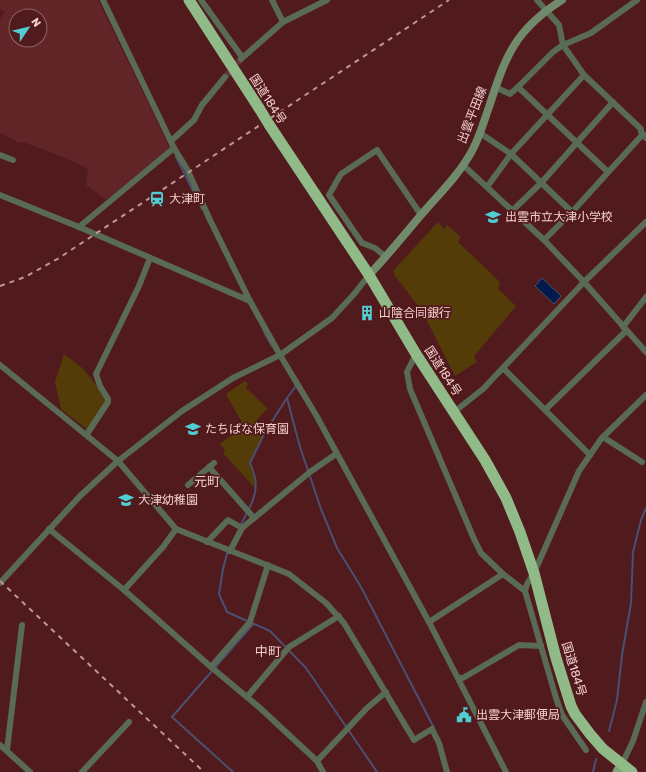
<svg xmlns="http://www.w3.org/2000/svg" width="646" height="772" font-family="Rubik,'Noto Sans JP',sans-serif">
<rect width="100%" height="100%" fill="#511a1d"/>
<path fill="#612427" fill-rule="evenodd" d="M0 0H98L170 148 106 200 86 185 88 169 65 158 23 142 19 143 0 133V19L5 11 0 9ZM16 16H40V40H16Z"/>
<g fill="#543c08">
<polygon points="438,222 444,229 447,225 461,237 458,242 500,282 498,289 516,306 474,356 477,362 455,376 422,311 395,276 393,271"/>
<polygon points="64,354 81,367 90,377 107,401 88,430 61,409 55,382"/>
<polygon points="245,381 248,384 246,388 265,406 267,409 254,423 262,437 249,463 254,476 255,488 223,453 225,450 220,444 244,426 226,394"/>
</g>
<polygon fill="#011a4b" stroke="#4a5072" points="542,278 561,296 554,304 535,286"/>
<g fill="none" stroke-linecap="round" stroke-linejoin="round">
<g stroke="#4a5072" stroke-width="2">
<polyline points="176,157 202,209"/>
<polyline points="264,332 272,346"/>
<polyline points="295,384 296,386 287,398 300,447 321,509 337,548 361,587 434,728"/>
<path d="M240 526C247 512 259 495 255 478 254 473 252 468 250 463L265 432 287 398"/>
<polyline points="228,550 223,569 219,594 227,612 270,631 306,668 377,772"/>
<polyline points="609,731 617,700 622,655 631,603 633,552 641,520 646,508"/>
<polyline points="233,772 172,717 253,624"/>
<polyline points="593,772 596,759"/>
</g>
<polyline stroke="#693538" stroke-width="6" stroke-dasharray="6 3" stroke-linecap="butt" points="225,77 241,59"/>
<g stroke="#596a56" stroke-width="6">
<polyline points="103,0 174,148 187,169 210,220 250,301 280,355 316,415 429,622 506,772"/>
<polyline points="201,0 242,57"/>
<polyline points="272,0 283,22 327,0"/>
<polyline points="537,0 559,25 563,45 584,75 641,129 641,132 646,138"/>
<polyline points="241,59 283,22"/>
<polyline points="495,87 510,94 518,87 553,52 563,45 591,33 637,0"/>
<polyline points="518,87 608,172"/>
<polyline points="480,133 511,154 572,212"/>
<polyline points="171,141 194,120 202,105 225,77"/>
<polyline points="0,155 13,160"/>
<polyline points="463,165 544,240 584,282 646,352"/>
<polyline points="487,187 511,154 584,75"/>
<polyline points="0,195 79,227 250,301"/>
<polyline points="512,211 542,182 613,102"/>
<polyline points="79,227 174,148"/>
<polyline points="544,240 572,212 643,134"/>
<polyline points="386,257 375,248 362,243 329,195 341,174 377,150 421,215"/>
<polyline points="623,327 646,297"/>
<polyline points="416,354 407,372 410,389 474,539 481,553 503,574 525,591 527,584 534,573 579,471 601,439 646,395"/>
<polyline points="0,365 118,461 176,529 289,574 326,603 344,623 414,740 432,729 439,743 447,772"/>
<polyline points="503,368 590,455"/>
<polyline points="545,410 626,331"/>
<polyline points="454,412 483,389 584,282 646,222"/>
<polyline points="87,434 108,402 108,399 100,386 96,374 139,286 150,258"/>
<polyline points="603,437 642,462"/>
<polyline points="209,467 254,518"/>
<polyline points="188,485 214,463"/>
<polyline points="49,529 124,590 211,667 260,708 317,761 323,772"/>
<polyline points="207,542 228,520 242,528"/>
<polyline points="230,551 242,528 310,472 336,454"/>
<polyline points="0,583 80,496 118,461 182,411 233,378 280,355 332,318 355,293 369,275"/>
<polyline points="124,590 163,547 176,529"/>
<polyline points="525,591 556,698 562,715 586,750"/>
<polyline points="429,622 503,574"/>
<polyline points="211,667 250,622 268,565"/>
<polyline points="458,678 463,678 519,645 541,646"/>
<polyline points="247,697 289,647 339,616"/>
<polyline points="0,745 30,772"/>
<polyline points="7,750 22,625"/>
<polyline points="317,761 367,708 386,692"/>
<polyline points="622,764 633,741 646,702"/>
<polyline points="82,772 129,722"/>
</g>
<path stroke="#708a6b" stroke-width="8" d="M369 275C387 256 404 235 421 215 439 194 460 174 473 149 480 136 484 121 489 107 506 55 515 30 562 0"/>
<polyline stroke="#81a37a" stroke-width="9" points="617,772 622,764"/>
<g stroke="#91ba89" stroke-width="11">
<polyline points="189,0 259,108"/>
<polyline points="270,126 369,275 416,354 485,460 506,498 520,532 534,573 556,658 571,706 575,714 590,734 603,749 632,772"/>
</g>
<g stroke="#c09697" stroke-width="2" stroke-dasharray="5 5" stroke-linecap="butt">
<polyline points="0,286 25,277 59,258 449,0"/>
<polyline points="0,581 204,772"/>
</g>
<polyline stroke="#91ba89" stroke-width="11" points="259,108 270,126"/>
</g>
<defs>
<g id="station-bare" transform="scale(1.2)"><path d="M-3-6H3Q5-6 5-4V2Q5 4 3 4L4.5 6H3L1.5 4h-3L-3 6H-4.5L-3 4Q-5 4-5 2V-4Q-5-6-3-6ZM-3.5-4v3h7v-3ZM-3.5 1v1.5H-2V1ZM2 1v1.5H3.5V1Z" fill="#51ccd3" stroke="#511a1d" stroke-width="2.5" paint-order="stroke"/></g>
<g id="school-bare" transform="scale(1.2)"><path d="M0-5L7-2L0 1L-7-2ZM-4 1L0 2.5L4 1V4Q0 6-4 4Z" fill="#51ccd3" stroke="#511a1d" stroke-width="2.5" paint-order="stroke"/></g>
<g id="building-bare" transform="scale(1.2)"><path d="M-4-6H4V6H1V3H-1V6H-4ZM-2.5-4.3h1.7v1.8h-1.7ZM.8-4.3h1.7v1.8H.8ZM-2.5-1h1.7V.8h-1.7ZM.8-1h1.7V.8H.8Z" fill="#51ccd3" stroke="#511a1d" stroke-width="2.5" paint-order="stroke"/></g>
<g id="civic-bare" transform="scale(1.2)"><path d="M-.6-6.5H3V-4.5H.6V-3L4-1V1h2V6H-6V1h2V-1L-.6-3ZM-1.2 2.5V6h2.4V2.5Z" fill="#51ccd3" stroke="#511a1d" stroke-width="2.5" paint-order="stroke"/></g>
</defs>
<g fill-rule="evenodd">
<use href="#station-bare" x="157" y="199"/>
<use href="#school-bare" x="493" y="217"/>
<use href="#building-bare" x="367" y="313"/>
<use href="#school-bare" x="193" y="429"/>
<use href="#school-bare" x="126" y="500"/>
<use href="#civic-bare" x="464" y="715"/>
</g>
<g text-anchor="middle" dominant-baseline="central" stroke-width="3.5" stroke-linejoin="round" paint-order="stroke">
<g font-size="12" fill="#f3cfce" stroke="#511a1d">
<text transform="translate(268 99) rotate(57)">国道184号</text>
<text transform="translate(472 115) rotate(-69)">出雲平田線</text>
<text transform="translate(443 371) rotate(57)">国道184号</text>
<text transform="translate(574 669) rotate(73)">国道184号</text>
</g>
<g font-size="12" fill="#f3cfce" stroke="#511a1d" text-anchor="start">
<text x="169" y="199">大津町</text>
<text x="505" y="217">出雲市立大津小学校</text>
<text x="379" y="313">山陰合同銀行</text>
<text x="205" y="429">たちばな保育園</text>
<text x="138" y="500">大津幼稚園</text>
<text x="476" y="715">出雲大津郵便局</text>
</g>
<g font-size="13" fill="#f3cfce" stroke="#511a1d">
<text x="207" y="481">元町</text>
<text x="268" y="651">中町</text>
</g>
</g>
<g transform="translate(28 28) rotate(55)"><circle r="19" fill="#511a1d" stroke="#926264"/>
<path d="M0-3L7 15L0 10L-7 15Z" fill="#51ccd3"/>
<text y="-6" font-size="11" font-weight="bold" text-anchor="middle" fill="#f3cfce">N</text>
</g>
</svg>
